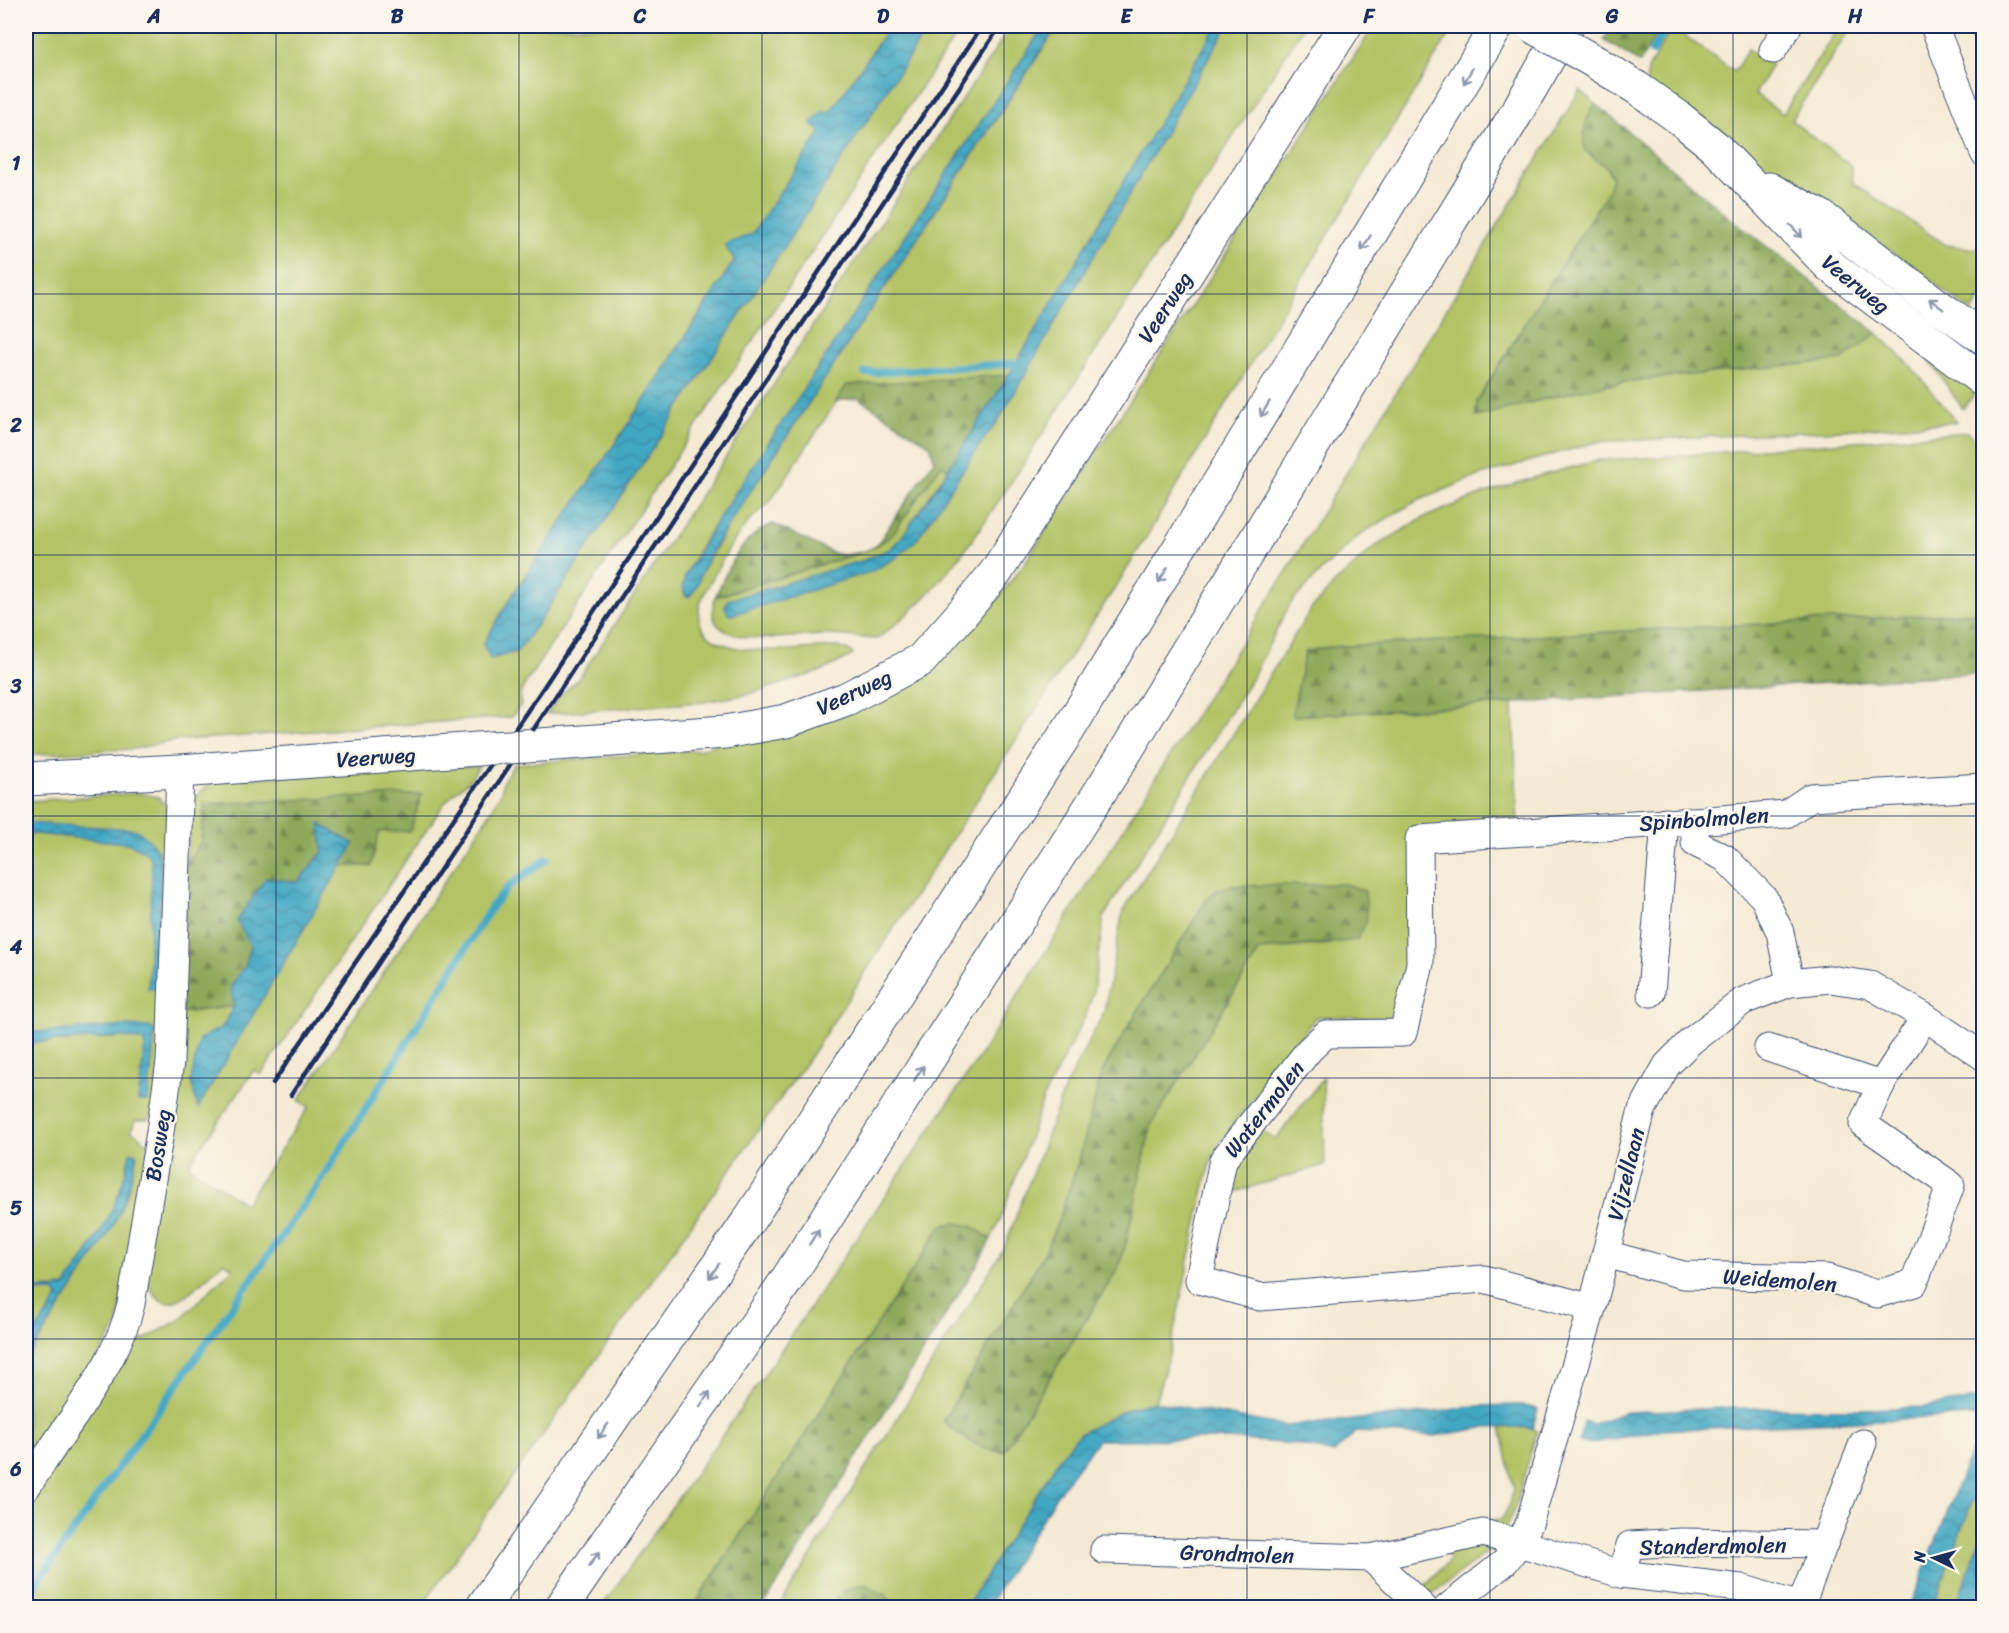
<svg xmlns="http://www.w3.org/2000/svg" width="2009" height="1633" font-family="Sriracha,sans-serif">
<defs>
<pattern id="forest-firs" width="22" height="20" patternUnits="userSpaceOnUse" patternTransform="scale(1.5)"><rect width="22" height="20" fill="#8ea95a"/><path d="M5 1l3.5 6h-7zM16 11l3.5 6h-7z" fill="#738a4e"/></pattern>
<pattern id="water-waves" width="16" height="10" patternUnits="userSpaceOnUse" patternTransform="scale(1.5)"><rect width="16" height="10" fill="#43a7c3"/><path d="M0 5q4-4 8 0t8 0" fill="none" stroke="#3788a2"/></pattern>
</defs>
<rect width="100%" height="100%" fill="#fbf7ec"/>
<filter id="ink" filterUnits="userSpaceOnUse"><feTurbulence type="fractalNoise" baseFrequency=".0167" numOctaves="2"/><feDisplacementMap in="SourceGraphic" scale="12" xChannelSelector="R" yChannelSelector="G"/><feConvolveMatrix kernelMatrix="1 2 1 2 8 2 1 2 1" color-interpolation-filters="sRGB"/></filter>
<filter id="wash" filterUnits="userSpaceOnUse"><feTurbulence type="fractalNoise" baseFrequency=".008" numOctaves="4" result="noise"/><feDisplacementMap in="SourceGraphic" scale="24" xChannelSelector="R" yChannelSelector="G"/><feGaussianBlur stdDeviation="1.35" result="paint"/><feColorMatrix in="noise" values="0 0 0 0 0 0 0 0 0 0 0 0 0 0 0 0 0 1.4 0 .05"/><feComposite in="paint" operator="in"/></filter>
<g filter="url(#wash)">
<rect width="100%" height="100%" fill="#f4ead3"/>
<g fill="#b3c365" stroke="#677962" stroke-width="1.5" fill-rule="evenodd">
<path d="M26 26H890L831 111 811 123 821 132 752 234 725 245 735 259 641 405 517 588 483 644 541 619 929 26H962L529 678C524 685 517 695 521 704L512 717 173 741 133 749 26 755Z"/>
<path d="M1011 26H1044L720 516 700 547 685 576 702 572 729 524 1058 26H1216L1009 375 847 386 769 503C742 525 728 548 712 579 707 588 700 599 699 609 693 667 805 647 838 647L850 651 853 655 822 671 749 694 703 702 547 714 559 697 580 677Z"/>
<path d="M1227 26H1304L1022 466C995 506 970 547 938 583 920 604 899 622 877 639 860 638 843 635 826 635 801 635 735 647 717 624 711 617 713 606 715 597L863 552 876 546 892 535 941 464 948 469 901 538 890 549 864 560 870 572 896 558 918 538 983 440 997 423Z"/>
<path d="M1425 26H1454L1124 574 812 1054 421 1607 26 1608V1499L127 1349 178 1321 233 1268 223 1262C212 1272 177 1311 162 1301 150 1294 146 1276 141 1264L180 1013 234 1006 191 1081 198 1107 341 866H371L379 832 421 795 205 804 201 842 186 865 190 802 214 780 479 766 468 782 456 791 444 804 261 1075 254 1070 188 1165 245 1204 309 1107 299 1100 490 813 501 793 503 781 514 764 699 750 939 662 976 626 1024 564 1372 29 1410 31Z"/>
<polygon points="1673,26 1683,26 1680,32 1734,72 1748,49 1772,65 1755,94 1783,114 1839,26 1852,26 1791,120 1851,166 1853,183 1946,245 1977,249 1983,238 1983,294 1972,312 1834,209 1646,86 1648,69"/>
<polygon points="1967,26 1983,26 1983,73"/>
<polygon points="1580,90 1596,104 1591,110 1585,151 1607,168 1612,178 1608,191 1477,401 1476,417 1575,391 1637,380 1842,360 1877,333 1910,365 1957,422 1844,430 1597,442 1478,476 1415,502 1362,533 1324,568 1290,604 1253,676 1104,916 1093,993 1086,1015 1045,1094 1001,1218 991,1239 971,1226 942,1225 693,1607 601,1608 761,1380 977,1060 1288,569"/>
<polygon points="1921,348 1982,384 1963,409"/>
<path d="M1968 432 1983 445V612L1329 647 1305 652 1293 716 1513 704 1518 827 1413 830 1412 971 1400 1018 1316 1017 1234 1123 1213 1156 1206 1180 1169 1355 1155 1402 1129 1408 1079 1434 1059 1459 966 1607H896L884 1594 839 1596 831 1607 778 1608 1004 1248 1066 1085 1104 1012 1123 911 1311 609 1337 581 1373 548 1423 518 1485 493 1546 474 1600 460 1661 457ZM1231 886H1286L1330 944 1260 950 1151 1125 1126 1243 1117 1270 1004 1451C988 1455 954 1432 943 1421L1044 1254 1059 1219 1079 1160 1102 1072 1128 1027 1207 899 1217 890Z"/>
<path d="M139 793 158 797 167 808 165 1029 152 1116 147 1120H135L131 1131 137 1134 149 1145 117 1326 26 1476V1360L111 1230 127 1195 137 1154 130 1153C119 1211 96 1240 65 1287L26 1290V1043L125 1037 144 1041 146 1046 138 1101H147L155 1032 128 1026 26 1033V833L128 843 141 849 151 858 152 871 149 988 162 977 158 937 161 872 159 853 153 846 74 827 26 823V801Z"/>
<polygon points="1323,1078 1325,1165 1225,1195 1230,1168 1260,1129 1275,1140"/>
<polygon points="53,1291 56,1293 58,1298 26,1346 26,1292"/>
<polygon points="1501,1427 1526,1427 1537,1431 1515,1508 1502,1535 1491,1527 1492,1520 1502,1519 1509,1506 1514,1490"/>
<polygon points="1983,1472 1983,1532 1955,1607 1933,1608"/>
<polygon points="1486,1542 1493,1548 1429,1596 1421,1589 1451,1559 1445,1553"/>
</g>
<g fill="url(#forest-firs)" stroke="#546c5c" stroke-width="1.5">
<polygon points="1612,26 1661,26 1640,63 1604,40"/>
<path d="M1596 104 1729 217 1877 333 1842 360 1637 380 1575 391 1476 417 1477 401 1608 191 1612 178 1607 168 1585 151C1582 134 1585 117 1596 104Z"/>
<polygon points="1009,375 948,469 941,465 892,535 876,546 934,460 930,445 858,398 836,401 847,385"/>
<path d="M773 524 833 553 843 555 863 552 715 597C728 568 741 536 773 524Z"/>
<polygon points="1983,612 1983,673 1471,706 1292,716 1305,652 1329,647"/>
<polygon points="422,794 410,831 379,832 371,866 341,866 354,843 323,852 298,882 266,878 251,946 245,967 231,986 234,1006 180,1013 186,865 201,842 205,804"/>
<path d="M1345 884 1365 891 1367 920 1357 940 1260 950 1151 1125 1126 1243 1117 1270 1004 1451C988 1455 954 1432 943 1421L1044 1254 1059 1219 1079 1160 1102 1072 1128 1027 1207 899 1217 890 1231 886Z"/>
<polygon points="956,1223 971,1226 991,1239 977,1265 763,1607 693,1607 942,1225"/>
<path d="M864 1584 884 1594 896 1607H831C840 1594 847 1586 864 1584Z"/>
</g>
<g fill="url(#water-waves)" stroke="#2f6b90" stroke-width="1.5">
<polygon points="890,26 929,26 541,619 517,652 490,659 483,644 517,588 641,405 735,260 724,245 752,234 821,132 811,124 822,112 831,111"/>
<path d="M1044 26H1057L729 524C721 537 712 549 706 562 700 574 699 590 688 597L685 596 683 586 685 576 720 516Z"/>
<polygon points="1216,26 1227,26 997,423 983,440 918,538 896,558 870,572 732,615 728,614 725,606 728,600 864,560 890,549 901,538 936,488 1009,375"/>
<path d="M26 823 134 829C143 834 156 844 159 855 164 871 159 915 158 933 158 952 162 970 161 989H148L152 871 151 858 141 849 128 843 26 833Z"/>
<polygon points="320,824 354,844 198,1108 191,1081 199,1039 223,1027 234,1006 231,986 245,967 251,946 237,921 266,878 298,882 323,852"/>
<polygon points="128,1026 150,1027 155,1031 148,1101 138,1101 145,1046 143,1041 125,1037 26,1043 26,1033"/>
<path d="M130 1153 137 1154C132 1181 124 1205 111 1230L26 1360V1346L58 1298 56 1293 53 1291 26 1292V1290L58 1289 65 1287C96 1240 119 1210 130 1153Z"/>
<polygon points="1983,1398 1983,1472 1933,1607 1910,1607 1980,1428 1975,1416 1661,1430 1588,1444 1579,1442 1584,1421 1593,1424 1626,1412 1723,1408 1860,1409 1924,1407"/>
<polygon points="1155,1402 1286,1426 1444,1411 1472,1406 1521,1405 1538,1409 1532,1430 1526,1427 1483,1428 1435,1436 1356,1432 1334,1453 1295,1444 1227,1439 1098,1440 1056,1496 988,1607 966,1607 1059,1459 1079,1434 1129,1408"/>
<polygon points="1983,1532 1983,1586 1975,1607 1955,1607"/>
</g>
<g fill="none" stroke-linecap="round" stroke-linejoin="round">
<g stroke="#43a7c3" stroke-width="8">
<polyline points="1652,52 1667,26"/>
<polyline points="865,373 1021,363"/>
<polyline points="26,1598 320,1182 492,906 509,886 547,859"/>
</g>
</g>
</g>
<g filter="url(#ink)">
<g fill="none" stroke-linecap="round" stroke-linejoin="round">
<g stroke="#3c4b70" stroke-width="29">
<g id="street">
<polyline points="1934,26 1984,153"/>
<polyline points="1773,50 1788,26"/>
<polyline points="1695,821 1695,843 1725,858 1764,898 1780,932 1790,983"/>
<polyline points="1651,993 1665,822"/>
<polyline points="1768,1048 1881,1085"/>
<polyline points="1606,1254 1683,1275 1827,1278 1877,1294 1914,1283 1951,1185 1863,1124 1881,1085 1925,1017"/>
<polyline points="1592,1308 1484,1279 1260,1297 1199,1280 1223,1160 1309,1050 1326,1034 1403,1033 1420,964 1419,839 1695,821 1786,814 1811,797 1984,787"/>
<path d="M26 1488C42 1464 58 1439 75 1415 98 1380 121 1346 131 1304L160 1132 170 1062 180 771"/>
<polyline points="1104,1550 1371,1558 1424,1608"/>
<polyline points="1371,1558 1483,1533 1519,1543 1621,1574 1741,1588 1806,1608"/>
<polyline points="1621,1574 1630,1545 1681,1542 1824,1544 1863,1443"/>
<polyline points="1801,1605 1824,1544"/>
<polyline points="1447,1608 1505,1562 1519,1543 1529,1524 1592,1308 1642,1110 1667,1065 1691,1041 1743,1001 1790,983 1830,979 1870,985 1925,1017 1984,1057"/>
</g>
</g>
<g stroke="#3c4b70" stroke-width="35">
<g id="secondary">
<polyline points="1595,62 1637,88 1678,117 1714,146 1829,265 1984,381"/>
<polyline points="1769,189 1820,216 1941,308 1984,338"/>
<polyline points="526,746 725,732 786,721 846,699 921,660 960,616 996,572 1345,26"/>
<polyline points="26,779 180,771 491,748"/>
</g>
</g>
<g stroke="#3c4b70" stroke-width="35">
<g id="highway">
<polyline points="482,1608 747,1223 1069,729 1497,26"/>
<polyline points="561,1608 786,1281 1123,756 1514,117 1567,26"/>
</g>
</g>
<use href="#street" stroke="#fff" stroke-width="27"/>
<use href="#secondary" stroke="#fff" stroke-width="33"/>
<use href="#highway" stroke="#fff" stroke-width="33"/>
<g stroke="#1b2f5e" stroke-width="4.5">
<polyline points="273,1083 541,691 982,26"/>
<polyline points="291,1095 1000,26"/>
</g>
<g stroke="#3c4b70" stroke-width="35" stroke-linecap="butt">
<g id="secondary-bridge">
<polyline points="1532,26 1595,62"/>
<polyline points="491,748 526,746"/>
</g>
</g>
<use href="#secondary-bridge" stroke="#fff" stroke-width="33"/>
</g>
<defs><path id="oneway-shaft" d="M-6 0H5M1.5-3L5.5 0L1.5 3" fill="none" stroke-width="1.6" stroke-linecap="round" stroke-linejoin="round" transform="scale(1.5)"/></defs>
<g stroke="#8d97ae">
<use href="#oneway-shaft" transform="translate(1468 76) rotate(120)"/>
<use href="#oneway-shaft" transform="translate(1796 231) rotate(46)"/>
<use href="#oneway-shaft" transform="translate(1366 243) rotate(121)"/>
<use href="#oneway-shaft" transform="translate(1936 304) rotate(-143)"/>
<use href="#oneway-shaft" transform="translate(1265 409) rotate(121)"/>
<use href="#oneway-shaft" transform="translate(1163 575) rotate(121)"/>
<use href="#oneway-shaft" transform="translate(919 1073) rotate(-57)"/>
<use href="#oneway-shaft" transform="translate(814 1237) rotate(-57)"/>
<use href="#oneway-shaft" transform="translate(714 1271) rotate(125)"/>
<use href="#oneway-shaft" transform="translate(705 1399) rotate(-56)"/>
<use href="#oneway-shaft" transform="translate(603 1431) rotate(125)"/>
<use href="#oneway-shaft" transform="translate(594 1559) rotate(-56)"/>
</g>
</g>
<path fill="none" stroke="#1b2f5e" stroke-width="1.5" stroke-opacity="0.55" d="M276 26V1608M519 26V1608M762 26V1608M1004 26V1608M1247 26V1608M1490 26V1608M1733 26V1608M26 294H1984M26 555H1984M26 816H1984M26 1078H1984M26 1339H1984"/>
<g text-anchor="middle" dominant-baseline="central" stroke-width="5" stroke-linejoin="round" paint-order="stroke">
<g font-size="22" fill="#1b2f5e" stroke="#fbf7ec">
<text transform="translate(1856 284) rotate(39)">Veerweg</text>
<text transform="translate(1165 307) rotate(-57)">Veerweg</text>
<text transform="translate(854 692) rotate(-25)">Veerweg</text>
<text transform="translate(376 757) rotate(-4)">Veerweg</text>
<text transform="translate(1704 819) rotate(-4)">Spinbolmolen</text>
<text transform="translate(1264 1109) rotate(-52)">Watermolen</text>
<text transform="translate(158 1145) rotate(-81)">Bosweg</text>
<text transform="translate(1626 1174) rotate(-76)">Vijzellaan</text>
<text transform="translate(1780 1280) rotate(4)">Weidemolen</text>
<text transform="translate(1713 1546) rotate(-1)">Standerdmolen</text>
<text transform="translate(1237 1554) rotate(2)">Grondmolen</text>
</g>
</g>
<rect width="2009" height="1633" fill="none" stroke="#fbf7ec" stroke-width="66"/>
<g transform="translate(1934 1558) rotate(275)" stroke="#fbf7ec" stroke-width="4.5" paint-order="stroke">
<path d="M0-4.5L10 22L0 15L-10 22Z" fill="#1b2f5e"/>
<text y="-9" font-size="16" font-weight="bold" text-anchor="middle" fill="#1b2f5e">N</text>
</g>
<rect x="33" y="33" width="1943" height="1567" fill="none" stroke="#1b2f5e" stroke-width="2"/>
<g font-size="20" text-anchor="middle" font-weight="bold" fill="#1b2f5e">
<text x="154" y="23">A</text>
<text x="397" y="23">B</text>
<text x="640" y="23">C</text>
<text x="883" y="23">D</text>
<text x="1126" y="23">E</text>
<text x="1369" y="23">F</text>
<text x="1612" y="23">G</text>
<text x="1855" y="23">H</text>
<text x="16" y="170">1</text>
<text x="16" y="432">2</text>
<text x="16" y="693">3</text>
<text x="16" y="954">4</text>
<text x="16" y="1215">5</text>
<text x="16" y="1476">6</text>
</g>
</svg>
